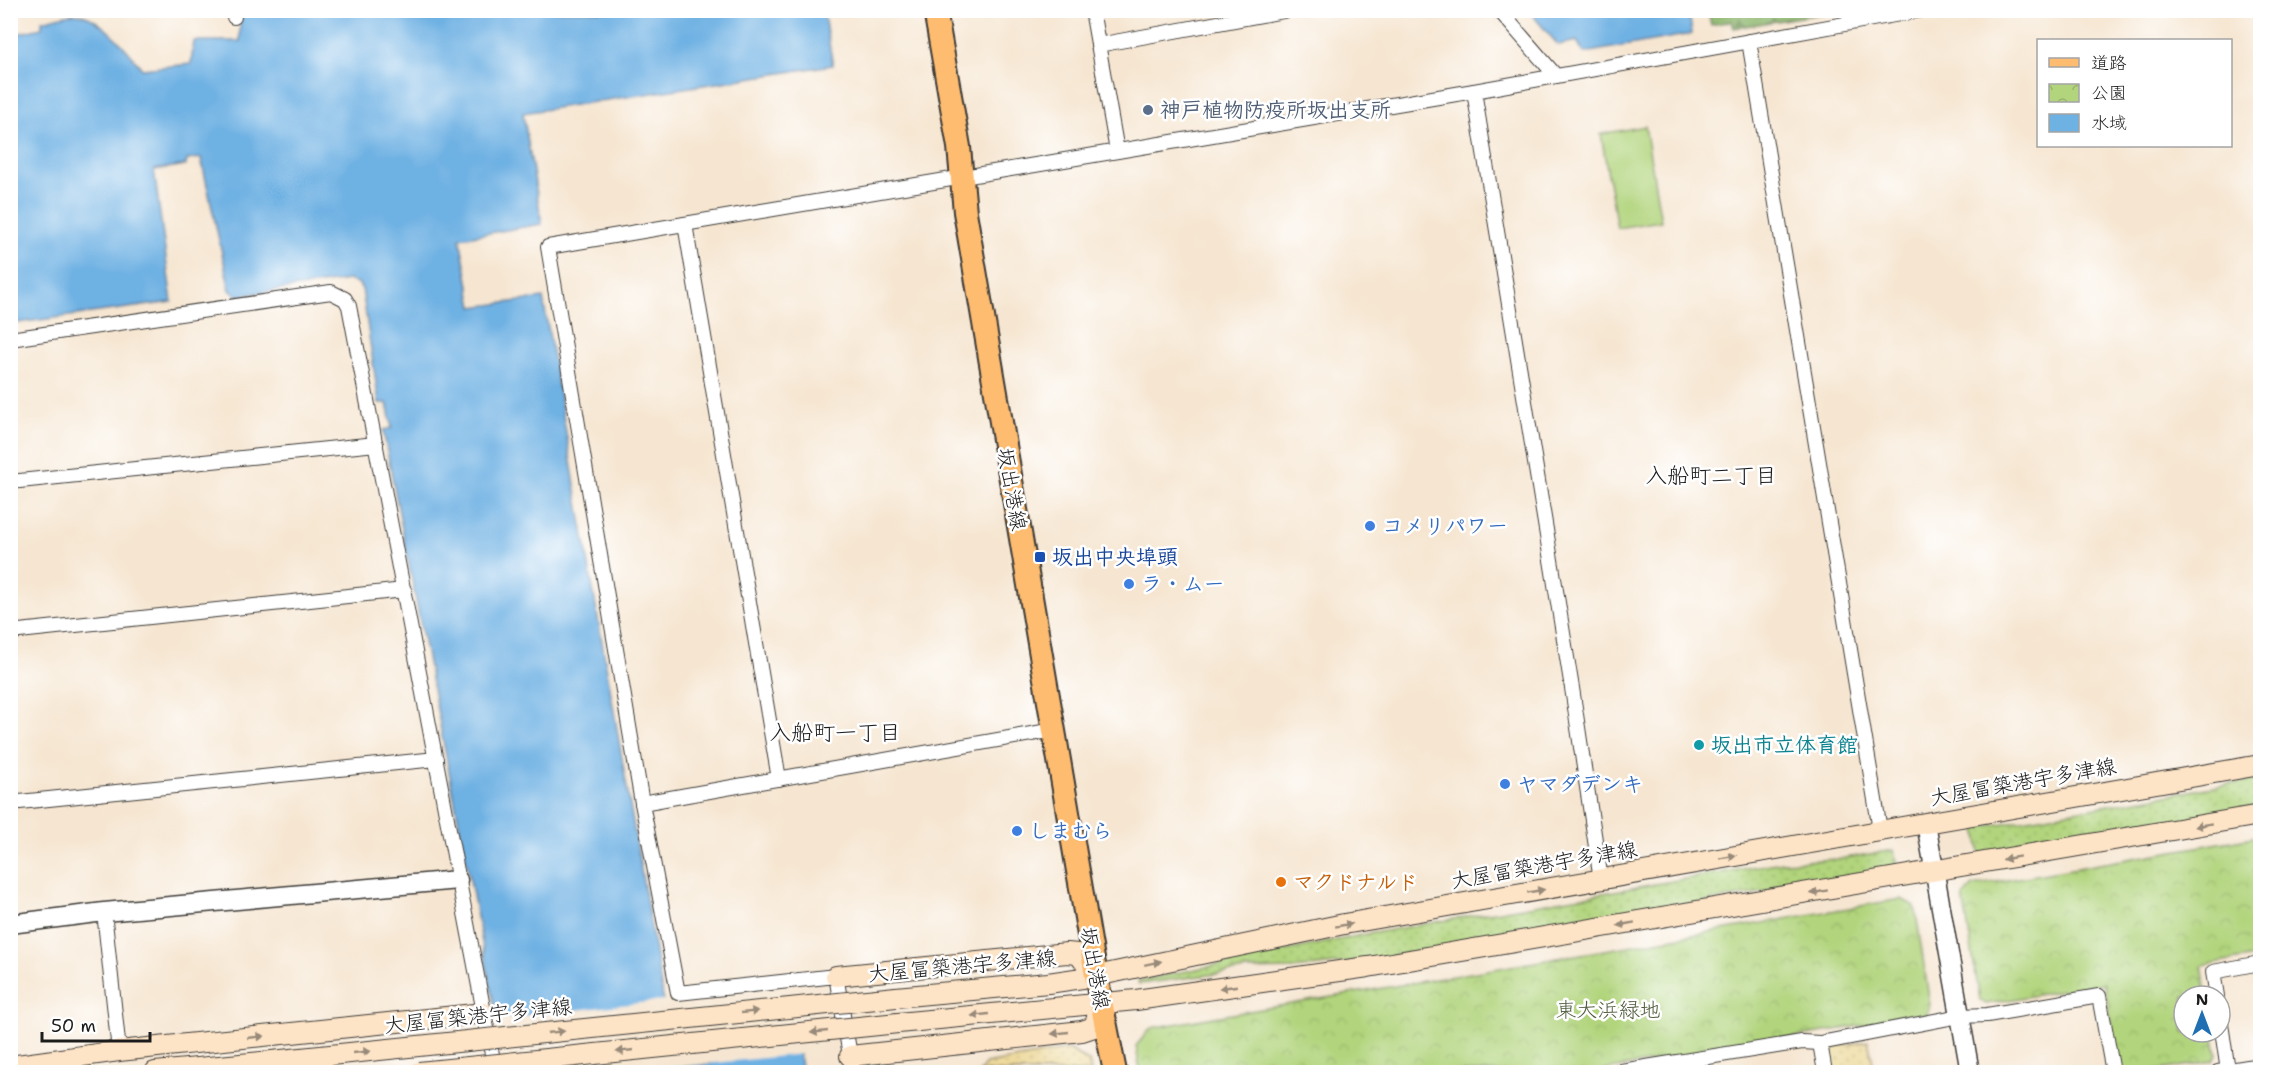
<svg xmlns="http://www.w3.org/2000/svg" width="2271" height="1083" font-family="'Shantell Sans','Klee One',sans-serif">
<defs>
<pattern id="grass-dots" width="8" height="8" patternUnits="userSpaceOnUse" patternTransform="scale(1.5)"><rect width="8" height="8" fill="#b1d47c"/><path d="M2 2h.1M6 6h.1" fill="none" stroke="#98b56b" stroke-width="1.8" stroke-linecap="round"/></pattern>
<pattern id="forest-firs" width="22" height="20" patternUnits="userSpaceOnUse" patternTransform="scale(1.5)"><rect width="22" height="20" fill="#8cb66c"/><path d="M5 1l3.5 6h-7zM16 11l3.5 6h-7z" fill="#729358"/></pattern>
<pattern id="sand-dots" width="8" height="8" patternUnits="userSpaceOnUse" patternTransform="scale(1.5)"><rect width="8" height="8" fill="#eeda9e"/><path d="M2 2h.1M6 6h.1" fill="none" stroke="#ccba88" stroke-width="1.8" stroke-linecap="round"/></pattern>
<pattern id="park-crowns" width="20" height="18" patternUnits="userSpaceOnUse" patternTransform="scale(1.5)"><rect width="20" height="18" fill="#b1d47c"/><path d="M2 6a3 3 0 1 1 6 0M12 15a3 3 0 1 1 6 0" fill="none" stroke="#98b56b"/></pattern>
</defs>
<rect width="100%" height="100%" fill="#fff"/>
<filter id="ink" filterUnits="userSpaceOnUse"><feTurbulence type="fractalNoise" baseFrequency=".0167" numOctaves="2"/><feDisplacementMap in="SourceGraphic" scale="12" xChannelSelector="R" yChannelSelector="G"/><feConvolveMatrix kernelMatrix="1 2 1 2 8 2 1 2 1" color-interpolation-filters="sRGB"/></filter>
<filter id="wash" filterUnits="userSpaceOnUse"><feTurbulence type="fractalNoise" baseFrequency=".008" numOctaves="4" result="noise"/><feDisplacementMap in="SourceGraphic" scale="24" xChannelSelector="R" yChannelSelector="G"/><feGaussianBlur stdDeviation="1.35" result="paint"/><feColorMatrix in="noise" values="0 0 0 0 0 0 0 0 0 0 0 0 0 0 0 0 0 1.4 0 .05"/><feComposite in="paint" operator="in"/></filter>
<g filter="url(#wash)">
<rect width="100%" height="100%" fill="#f6e6d1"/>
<g fill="url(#grass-dots)" stroke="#66784c" stroke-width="1.5">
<polygon points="2260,779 2260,806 1980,854 1976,828"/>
<polygon points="1894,850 1897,869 1369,960 1293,969 1247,970 1139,984 1138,981 1367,934 1782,862 1839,859"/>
</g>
<polygon fill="url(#forest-firs)" stroke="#546944" stroke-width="1.5" points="1708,11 1708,10 1837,11 1734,28 1732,21 1711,25"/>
<g fill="url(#sand-dots)" stroke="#857b5d" stroke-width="1.5">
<polygon points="1868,1041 1875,1072 1832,1072 1829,1058 1835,1047"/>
<polygon points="1069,1049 1089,1062 1091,1072 979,1072 986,1064"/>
</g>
<g fill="url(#park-crowns)" stroke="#66784c" stroke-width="1.5">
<polygon points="2260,836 2260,956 2202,966 2207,996 2184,996 2184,1032 2213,1032 2217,1055 2213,1061 2149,1072 2120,1072 2104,983 1986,1004 1980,1000 1963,897 1973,886"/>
<polygon points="1901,899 1915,906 1930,1005 1927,1014 1594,1072 1140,1072 1136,1046 1151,1028"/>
</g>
<polygon fill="#b1d47c" stroke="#66784c" stroke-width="1.5" points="1645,126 1661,221 1617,228 1601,134"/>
<g fill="#6eb1e3" stroke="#456680" stroke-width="1.5">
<path d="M240 11H823L833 65 523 113 542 224 460 238 473 307 543 298 675 1067 710 1064 792 1016 802 1072H507L383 430 392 428 387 403H379L362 289 358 283 348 280 237 296 230 290 201 158 187 160 186 165 154 170 172 302 11 324 10 35 42 28V21C52 19 69 12 79 14 100 17 130 52 142 69L191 64 194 41H240Z"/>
<polygon points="1529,11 1689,11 1692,34 1584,53 1577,41 1558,45"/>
</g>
<polygon fill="#f6e6d1" points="666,1000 677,1064 707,1061 701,1025 795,1015 802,1054 628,1072 504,1072 494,1019"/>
</g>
<g filter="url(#ink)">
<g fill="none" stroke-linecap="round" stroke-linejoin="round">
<g stroke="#3d3a37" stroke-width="16">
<g id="minor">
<polyline points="234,10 234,17"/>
<polyline points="1092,10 1117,151"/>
<polyline points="1499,10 1556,76"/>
<polyline points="1749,41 1880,830"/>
<polyline points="1098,45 1289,10"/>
<polyline points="1474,91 1572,688 1601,880"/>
<polyline points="685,224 779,779"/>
<polyline points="10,339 331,292 345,299 349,306 495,1070"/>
<polyline points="10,482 376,444"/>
<polyline points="10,632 404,590"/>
<polyline points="10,803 436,759"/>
<polyline points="642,803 1054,730"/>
<polyline points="104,912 119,1051"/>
<polyline points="2217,996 2213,972 2260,963"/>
<polyline points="2220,1017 2228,1071"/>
<polyline points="1820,1043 1825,1072"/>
<polyline points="853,1072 836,976 678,993 642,803 548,247 1474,91 1922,10"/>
<polyline points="1615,1072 1802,1042 1820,1043 1960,1016 1987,1015 2099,996 2113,1072"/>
<polyline points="2218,1072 2260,1065"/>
</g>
</g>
<g stroke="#3d3a37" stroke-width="21">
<g id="tertiary">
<polyline points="1926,823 1970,1072"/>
<polyline points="10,924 104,912 458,880"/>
</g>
</g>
<g stroke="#3d3a37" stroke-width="22">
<g id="secondary">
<polyline points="836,976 1067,953 1078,954 1096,976"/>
<polyline points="896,997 1048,983 1096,976 1344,924 2260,765"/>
<polyline points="898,1023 1136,1000 1368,967 2260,815"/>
<polyline points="850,1056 1082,1031 1094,1027 1101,1004"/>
<polyline points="10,1066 119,1051 484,1013"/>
<polyline points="155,1072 262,1062"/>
</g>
</g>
<g stroke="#3d3a37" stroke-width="26">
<polyline id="primary" points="935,10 959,147 965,212 1096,976 1115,1072"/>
</g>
<use href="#minor" stroke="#fff" stroke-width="14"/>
<use href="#tertiary" stroke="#fff" stroke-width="18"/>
<use href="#secondary" stroke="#fee4c6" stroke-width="20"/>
<use href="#primary" stroke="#fdbc70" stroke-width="22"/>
<g stroke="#3d3a37" stroke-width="22" stroke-linecap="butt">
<g id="secondary-bridge">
<polyline points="262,1062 896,997"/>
<polyline points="419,1072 898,1023"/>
</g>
</g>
<use href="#secondary-bridge" stroke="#fee4c6" stroke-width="20"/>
</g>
<defs><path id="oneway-solid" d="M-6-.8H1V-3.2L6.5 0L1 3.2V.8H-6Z" transform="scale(1.5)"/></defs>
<g fill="#988a7a">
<use href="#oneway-solid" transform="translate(2203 825) rotate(170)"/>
<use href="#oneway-solid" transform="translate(1728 857) rotate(-10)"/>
<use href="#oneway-solid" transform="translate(2011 858) rotate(170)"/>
<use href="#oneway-solid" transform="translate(1536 891) rotate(-10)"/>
<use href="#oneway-solid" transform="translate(1819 892) rotate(170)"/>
<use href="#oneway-solid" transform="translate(1626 924) rotate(170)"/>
<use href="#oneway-solid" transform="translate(1344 925) rotate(-10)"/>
<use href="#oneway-solid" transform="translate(1153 963) rotate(-12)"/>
<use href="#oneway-solid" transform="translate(1228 987) rotate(172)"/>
<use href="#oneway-solid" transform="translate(750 1012) rotate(-6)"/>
<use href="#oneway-solid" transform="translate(980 1015) rotate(174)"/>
<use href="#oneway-solid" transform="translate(556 1032) rotate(-6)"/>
<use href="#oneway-solid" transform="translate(819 1032) rotate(174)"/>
<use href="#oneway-solid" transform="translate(1060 1033) rotate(174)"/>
<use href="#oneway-solid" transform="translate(256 1037) rotate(-6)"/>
<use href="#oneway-solid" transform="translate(625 1051) rotate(174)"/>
<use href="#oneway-solid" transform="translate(362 1052) rotate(-6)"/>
</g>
</g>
<circle fill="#5c6f8a" stroke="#fff" stroke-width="2" cx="1148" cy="110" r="6"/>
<g fill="#3f7fe0" stroke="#fff" stroke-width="2">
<circle cx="1370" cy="526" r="6"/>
<circle cx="1129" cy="584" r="6"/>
<circle cx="1505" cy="784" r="6"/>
<circle cx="1017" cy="831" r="6"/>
</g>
<rect fill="#1a4fb4" stroke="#fff" stroke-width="2" x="1034" y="551" width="12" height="12" rx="3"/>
<circle fill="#0f9aa8" stroke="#fff" stroke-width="2" cx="1699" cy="745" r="6"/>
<circle fill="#e8710a" stroke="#fff" stroke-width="2" cx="1281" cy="882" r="6"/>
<g text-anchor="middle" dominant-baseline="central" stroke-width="5" stroke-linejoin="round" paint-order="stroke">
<g font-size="21" font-weight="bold" fill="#4e5e75" stroke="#fff" text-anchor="start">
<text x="1160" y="110">神戸植物防疫所坂出支所</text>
</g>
<g font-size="21" fill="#1c1c1c" stroke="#fff">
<text transform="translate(1012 489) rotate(80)">坂出港線</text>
<text transform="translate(2023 782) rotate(-10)">大屋冨築港宇多津線</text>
<text transform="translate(1544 865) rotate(-10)">大屋冨築港宇多津線</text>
<text transform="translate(962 966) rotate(-5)">大屋冨築港宇多津線</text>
<text transform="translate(1095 968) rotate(80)">坂出港線</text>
<text transform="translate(478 1016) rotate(-6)">大屋冨築港宇多津線</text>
</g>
<g font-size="21" font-weight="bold" fill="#366cbe" stroke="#fff" text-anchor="start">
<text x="1382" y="526">コメリパワー</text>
<text x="1141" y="584">ラ・ムー</text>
<text x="1517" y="784">ヤマダデンキ</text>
<text x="1029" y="831">しまむら</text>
</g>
<g font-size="21" font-weight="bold" fill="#164399" stroke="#fff" text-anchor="start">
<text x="1052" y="557">坂出中央埠頭</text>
</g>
<g font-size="21" font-weight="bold" fill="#0d838f" stroke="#fff" text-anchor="start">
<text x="1711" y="745">坂出市立体育館</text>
</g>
<g font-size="21" font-weight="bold" fill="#c56008" stroke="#fff" text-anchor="start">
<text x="1293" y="882">マクドナルド</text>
</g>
<g font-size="21" fill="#505c3e" stroke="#fff">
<text x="1608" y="1010">東大浜緑地</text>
</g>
<g font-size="22" fill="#1c1c1c" stroke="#fff">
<text x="1711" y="475">入船町二丁目</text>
<text x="835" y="732">入船町一丁目</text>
</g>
</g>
<rect width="2271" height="1083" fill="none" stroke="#fff" stroke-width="36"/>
<rect x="2037" y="39" width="195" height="108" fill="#ffffff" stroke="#a4a4a4" stroke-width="1.5"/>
<rect x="2049" y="58" width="30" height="9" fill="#fdbc70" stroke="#a4a4a4" stroke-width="1.5"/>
<text x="2091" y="69" font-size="18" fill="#1c1c1c">道路</text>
<rect x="2049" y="84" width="30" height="18" fill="url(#park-crowns)" stroke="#a4a4a4" stroke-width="1.5"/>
<text x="2091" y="99" font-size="18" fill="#1c1c1c">公園</text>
<rect x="2049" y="114" width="30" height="18" fill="#6eb1e3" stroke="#a4a4a4" stroke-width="1.5"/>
<text x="2091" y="129" font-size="18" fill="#1c1c1c">水域</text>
<g transform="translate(2202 1014)"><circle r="28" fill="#ffffff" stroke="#a4a4a4" stroke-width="1.5"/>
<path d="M0-4.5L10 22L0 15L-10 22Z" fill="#1f6fb2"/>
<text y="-9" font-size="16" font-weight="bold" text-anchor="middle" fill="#1c1c1c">N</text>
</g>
<path d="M42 1032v9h108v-9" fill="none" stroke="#1c1c1c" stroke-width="3"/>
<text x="51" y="1032" font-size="18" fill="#1c1c1c" stroke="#ffffff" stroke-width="4.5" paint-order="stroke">50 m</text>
</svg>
